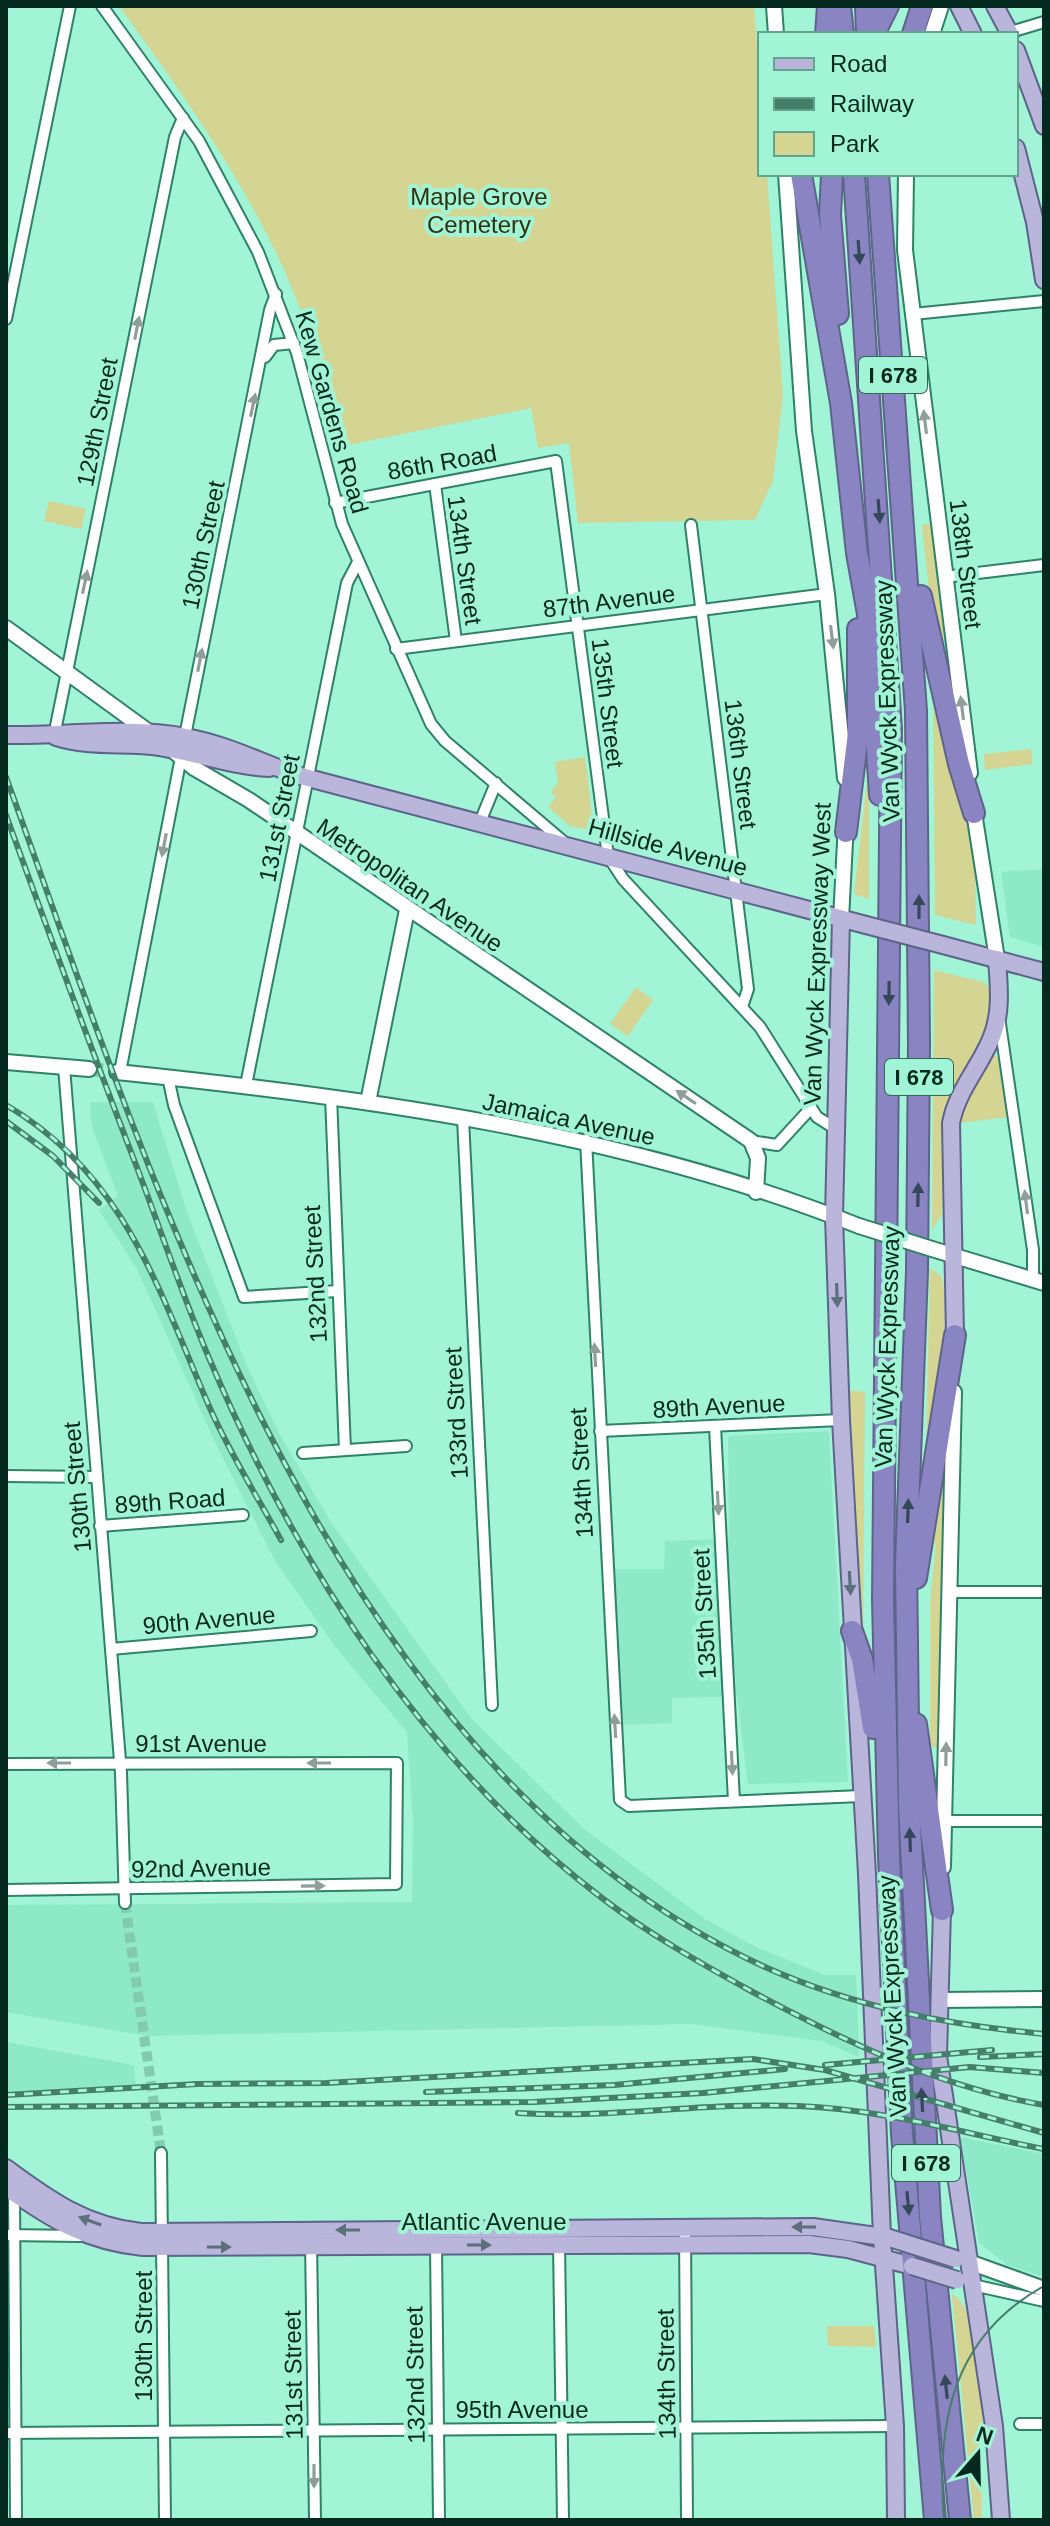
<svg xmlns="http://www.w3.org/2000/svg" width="1050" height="2526" font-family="Helvetica,sans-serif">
<rect width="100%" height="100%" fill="#a1f4d5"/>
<g fill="#8de9c8">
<polygon points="1044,869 1044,947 1010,937 1001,872"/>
<polygon points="90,1102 153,1102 187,1212 246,1364 280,1435 332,1524 471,1718 583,1828 705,1919 754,1946 824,1975 856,1975 859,2057 822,2041 690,2024 147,2036 6,2012 6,1905 412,1902 413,1821 407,1732 337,1649 275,1561 214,1440 137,1269 99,1210 118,1196 92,1127"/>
<polygon points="829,1431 848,1782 748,1784 737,1696 672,1698 672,1723 621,1725 610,1569 664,1569 665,1541 729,1539 728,1436"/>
<polygon points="6,2042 134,2065 136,2091 6,2093"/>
<polygon points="960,2137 1044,2154 1044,2277 1007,2265 979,2243"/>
</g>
<g fill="#d4d592">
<path d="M119 6H754L760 83V174H767L783 395 773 481 755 520 578 523 569 443 538 448 531 408 334 448C329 422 326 395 319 369 287 239 197 113 119 6Z"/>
<polygon points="49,501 86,509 81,529 44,521"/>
<path d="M932 524 944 624V661C931 612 927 576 922 525Z"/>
<polygon points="933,681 975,849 976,925 935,915"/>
<polygon points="1031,749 1033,764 985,770 984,754"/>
<polygon points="585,757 594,831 570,826 548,807 556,797 551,792 558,783 555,762"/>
<polygon points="869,764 869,899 854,894"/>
<polygon points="934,970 983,982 990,988 989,1021 980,1047 942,1116 942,1214 932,1230"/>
<polygon points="636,987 653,1000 628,1036 610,1024"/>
<polygon points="994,1055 1001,1059 1008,1117 960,1123 962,1107"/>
<path d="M930 1268 941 1276C956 1317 931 1447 925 1495Z"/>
<polygon points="849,1390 865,1392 863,1647"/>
<polygon points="941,1445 947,1450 939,1750 930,1745 930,1603 936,1544 930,1544"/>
<path d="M952 2294C992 2316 981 2477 982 2520H974Z"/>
<polygon points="827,2326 874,2326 876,2347 828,2346"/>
</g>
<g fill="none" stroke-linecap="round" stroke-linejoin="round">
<polyline stroke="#82cbb0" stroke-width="10" stroke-dasharray="10 5" stroke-linecap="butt" points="125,1903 161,2153"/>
<polyline stroke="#82cbb0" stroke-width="14" stroke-dasharray="14 7" stroke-linecap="butt" points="89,1069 117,1072"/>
<g stroke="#2d8267" stroke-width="14">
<g id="minor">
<polyline points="102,6 199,141 258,252 297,353 342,524 431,724 445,741 564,842"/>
<polyline points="1004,34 1044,22"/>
<polyline points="913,314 1044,301"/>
<polyline points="6,319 70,6"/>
<polyline points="265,357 274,345 294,343"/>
<polyline points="435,484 456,641"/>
<polyline points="335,503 556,461 608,856 623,879 760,1027 817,1117 836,1129"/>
<polyline points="691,525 748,989 742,1007"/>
<polyline points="944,577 1044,565"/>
<polyline points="396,649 827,594"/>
<polyline points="54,736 175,137 183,118"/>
<polyline points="185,736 270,310 276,294"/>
<polyline points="480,822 496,783"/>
<polyline points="999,1017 1033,1250 1033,1280"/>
<polyline points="64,1067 121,1773 125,1903"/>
<polyline points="120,1072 181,757"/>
<polyline points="168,1077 174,1105 244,1297 338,1291"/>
<polyline points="246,1085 347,583 358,562"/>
<polyline points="331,1096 345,1450"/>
<polyline points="463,1119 492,1705"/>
<polyline points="586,1140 620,1800 629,1806 861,1796"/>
<polyline points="751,1141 777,1145 811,1108"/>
<polyline points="715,1426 734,1801"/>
<polyline points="600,1431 841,1420"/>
<polyline points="303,1453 406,1446"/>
<polyline points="6,1476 96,1477"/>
<polyline points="100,1526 243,1515"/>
<polyline points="950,1592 1044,1592"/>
<polyline points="111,1649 311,1631"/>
<polyline points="6,1764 397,1763 396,1884 6,1890"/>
<polyline points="945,1821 1044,1821"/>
<polyline points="161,2153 165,2520"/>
<polyline points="14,2192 16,2520"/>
<polyline points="685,2229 687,2520"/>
<polyline points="6,2235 80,2236"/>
<polyline points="311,2240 315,2520"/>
<polyline points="559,2243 563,2520"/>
<polyline points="436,2244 439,2520"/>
<polyline points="973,2285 1044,2301"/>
<polyline points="1020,2424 1044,2424"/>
<polyline points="6,2433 895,2426"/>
</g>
</g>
<g stroke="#2d8267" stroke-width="18">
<polyline id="tertiary" points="940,2000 1044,1999"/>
</g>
<g stroke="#2d8267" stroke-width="18">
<g id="secondary">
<polyline points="774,6 776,34"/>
<polyline points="932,34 941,6"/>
<polyline points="786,174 804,431 827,594 845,778"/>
<polyline points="906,174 905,250 970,773"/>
<polyline points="6,628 153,735"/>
<polyline points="170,748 194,768 249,800 751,1141 758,1158 756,1192"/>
<polyline points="973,806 997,959"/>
<polyline points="841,919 846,823"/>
<polyline points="6,1062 89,1069"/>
<path d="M117 1072C369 1098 622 1132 859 1226"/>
<polyline points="368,1102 407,910"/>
<polyline points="932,1249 1044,1283"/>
<polyline points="943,1867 954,1392"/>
<polyline points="969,2262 1044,2289"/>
</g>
</g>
<g stroke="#5c6489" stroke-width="20">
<g id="primary">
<polyline points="959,6 973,34"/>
<polyline points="995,6 1010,34"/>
<polyline points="1016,50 1044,126"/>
<polyline points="1016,148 1035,222 1044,280"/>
<path d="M6 735C66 736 126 726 186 737 225 744 260 762 297 775L866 925"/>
<path d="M56 737C90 748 125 742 160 747 197 753 232 766 269 768"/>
<polyline points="841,919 834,1217 841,1420 867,1874 882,2236 895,2426 896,2520"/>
<polyline points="943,945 1044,972"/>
<path d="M955 1335 951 1123C957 1091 979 1068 991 1039 1002 1014 999 986 997 959"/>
<polyline points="942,1910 938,2056 994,2426 1001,2520"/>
<path d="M6 2168C49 2200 86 2226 141 2232L813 2227 890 2238"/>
<path d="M6 2187C50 2219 88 2242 143 2247L809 2244 848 2249 912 2266"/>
</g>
</g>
<g stroke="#5c6489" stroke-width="24">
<g id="motorway">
<polyline points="840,6 843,34"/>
<polyline points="866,6 867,34"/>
<polyline points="826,34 828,6"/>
<polyline points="874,34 888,6"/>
<polyline points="913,34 922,6"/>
<polyline points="801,174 841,403 857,553 868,614 880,795"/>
<polyline points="832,174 830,215 838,314"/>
<polyline points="854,174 891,729 883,1599 889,1857 902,2134 935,2520"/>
<polyline points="878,174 916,711 919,1043 917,1271 906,1564 909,1805 930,2217 960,2520"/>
<polyline points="921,596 959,764 974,813"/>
<polyline points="846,832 858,733 858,629"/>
<polyline points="916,1578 955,1335"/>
<polyline points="852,1631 862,1659 873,1728"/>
<polyline points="916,1724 942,1910"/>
</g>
</g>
<use href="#minor" stroke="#fff" stroke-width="10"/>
<use href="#tertiary" stroke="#fff" stroke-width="14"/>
<use href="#secondary" stroke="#fff" stroke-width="14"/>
<use href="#primary" stroke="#b9b5db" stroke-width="16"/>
<use href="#motorway" stroke="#8b84c3" stroke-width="20"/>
<path stroke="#457e6a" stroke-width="2" d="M944 2520C936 2423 952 2337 1044 2286"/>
<g stroke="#457e6a" stroke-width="6">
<g id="rail">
<path d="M6 777C156 1191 331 1768 765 1967 854 2007 948 2025 1044 2034"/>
<path d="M6 815C47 928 88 1040 131 1152 158 1221 180 1290 209 1358 296 1563 423 1762 602 1898 649 1934 700 1963 751 1991 844 2041 939 2087 1044 2105"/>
<path d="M6 1105C124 1174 158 1288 209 1406 229 1452 257 1496 281 1540"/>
<polyline points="6,1121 53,1156 99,1203"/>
<polyline points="980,2057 1044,2054"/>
<polyline points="825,2065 992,2050"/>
<polyline points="426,2092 614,2085 785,2069"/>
<polyline points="6,2095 197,2084 326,2083 753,2059 825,2070 1044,2133"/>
<polyline points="6,2107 534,2102 703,2093 970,2067 1044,2073"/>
<path d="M518 2113C612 2119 705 2102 798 2106 883 2109 962 2133 1044 2149"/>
</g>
</g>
<use href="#rail" stroke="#a1f4d5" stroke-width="3" stroke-dasharray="9" stroke-linecap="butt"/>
<g stroke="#2d8267" stroke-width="18" stroke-linecap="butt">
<polyline id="secondary-bridge" points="859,1226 932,1249"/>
</g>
<g stroke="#5c6489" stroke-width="20" stroke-linecap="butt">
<g id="primary-bridge">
<polyline points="866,925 943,945"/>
<polyline points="893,2239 956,2259"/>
<polyline points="912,2266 957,2280"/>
</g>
</g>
<use href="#secondary-bridge" stroke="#fff" stroke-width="14"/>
<use href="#primary-bridge" stroke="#b9b5db" stroke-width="16"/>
</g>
<defs><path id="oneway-solid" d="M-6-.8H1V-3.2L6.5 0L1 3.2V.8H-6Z" transform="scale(2)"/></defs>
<g fill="#334958">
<use href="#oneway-solid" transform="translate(859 252) rotate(86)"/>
<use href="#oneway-solid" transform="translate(879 511) rotate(86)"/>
<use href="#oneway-solid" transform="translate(919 907) rotate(-90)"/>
<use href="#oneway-solid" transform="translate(889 993) rotate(91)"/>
<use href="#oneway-solid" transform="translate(918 1195) rotate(-89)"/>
<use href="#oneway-solid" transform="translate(908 1511) rotate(-88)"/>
<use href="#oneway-solid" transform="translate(910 1840) rotate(-92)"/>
<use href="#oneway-solid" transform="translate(922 2100) rotate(-93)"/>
<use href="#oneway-solid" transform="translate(908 2203) rotate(85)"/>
<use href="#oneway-solid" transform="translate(946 2387) rotate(-96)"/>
</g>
<g fill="#8e9f9a">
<use href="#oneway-solid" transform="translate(137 328) rotate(-79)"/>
<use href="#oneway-solid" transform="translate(253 405) rotate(-78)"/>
<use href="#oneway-solid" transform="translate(925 422) rotate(-97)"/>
<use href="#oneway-solid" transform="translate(85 582) rotate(-78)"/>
<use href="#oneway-solid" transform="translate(832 637) rotate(83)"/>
<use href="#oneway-solid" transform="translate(200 660) rotate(-79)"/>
<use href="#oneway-solid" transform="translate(962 708) rotate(-97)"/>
<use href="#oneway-solid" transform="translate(164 845) rotate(101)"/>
<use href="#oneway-solid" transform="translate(686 1097) rotate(-146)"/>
<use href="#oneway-solid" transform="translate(1026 1202) rotate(-97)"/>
<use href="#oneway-solid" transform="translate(595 1355) rotate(-93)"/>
<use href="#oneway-solid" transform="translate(718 1503) rotate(87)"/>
<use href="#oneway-solid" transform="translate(615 1726) rotate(-93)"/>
<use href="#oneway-solid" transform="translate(946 1754) rotate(-89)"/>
<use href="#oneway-solid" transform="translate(59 1763) rotate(180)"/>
<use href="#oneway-solid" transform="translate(319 1763) rotate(180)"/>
<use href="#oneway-solid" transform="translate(732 1763) rotate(87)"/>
<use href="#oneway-solid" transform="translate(313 1886) rotate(-1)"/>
<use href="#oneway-solid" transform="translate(314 2476) rotate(90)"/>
</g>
<g fill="#5e6f7c">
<use href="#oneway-solid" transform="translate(837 1295) rotate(88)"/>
<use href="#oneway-solid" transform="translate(850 1583) rotate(87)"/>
<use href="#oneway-solid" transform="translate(90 2221) rotate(-160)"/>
<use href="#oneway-solid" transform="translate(804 2227) rotate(180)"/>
<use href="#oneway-solid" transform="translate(348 2230) rotate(180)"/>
<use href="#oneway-solid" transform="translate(479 2245)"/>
<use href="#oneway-solid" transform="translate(219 2247)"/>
</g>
<g text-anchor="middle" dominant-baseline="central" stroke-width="8" stroke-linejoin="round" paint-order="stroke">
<g fill="#a1f4d5" stroke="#365" stroke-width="2">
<rect x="859" y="357" width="68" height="36" rx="6"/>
<rect x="885" y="1059" width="68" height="36" rx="6"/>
<rect x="892" y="2145" width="68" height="36" rx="6"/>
</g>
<g font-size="22" font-weight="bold" fill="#04291e">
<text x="893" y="375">I 678</text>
<text x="919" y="1077">I 678</text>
<text x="926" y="2163">I 678</text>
</g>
<g font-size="24" fill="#32310f" stroke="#a1f4d5">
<text x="479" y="196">Maple Grove<tspan x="479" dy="28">Cemetery</tspan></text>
</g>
<g font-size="24" fill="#04291e" stroke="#a1f4d5">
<text transform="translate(332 412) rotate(74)">Kew Gardens Road</text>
<text transform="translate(97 422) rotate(-79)">129th Street</text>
<text transform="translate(442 462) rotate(-10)">86th Road</text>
<text transform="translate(203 545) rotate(-78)">130th Street</text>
<text transform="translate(465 560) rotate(82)">134th Street</text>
<text transform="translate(966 564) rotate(83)">138th Street</text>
<text transform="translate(609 601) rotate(-7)">87th Avenue</text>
<text transform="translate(887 701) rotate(-92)">Van Wyck Expressway</text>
<text transform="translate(608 703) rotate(83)">135th Street</text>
<text transform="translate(741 764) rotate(83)">136th Street</text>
<text transform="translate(279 818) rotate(-79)">131st Street</text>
<text transform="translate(668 847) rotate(15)">Hillside Avenue</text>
<text transform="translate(410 885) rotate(34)">Metropolitan Avenue</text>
<text transform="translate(817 954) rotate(-88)">Van Wyck Expressway West</text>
<text transform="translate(569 1119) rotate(12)">Jamaica Avenue</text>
<text transform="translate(315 1274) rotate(-93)">132nd Street</text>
<text transform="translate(887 1347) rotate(-88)">Van Wyck Expressway</text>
<text transform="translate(719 1406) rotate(-3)">89th Avenue</text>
<text transform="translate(456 1413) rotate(-93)">133rd Street</text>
<text transform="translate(581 1473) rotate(-93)">134th Street</text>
<text transform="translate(77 1487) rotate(-95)">130th Street</text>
<text transform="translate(170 1501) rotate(-4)">89th Road</text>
<text transform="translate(704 1614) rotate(-93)">135th Street</text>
<text transform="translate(209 1620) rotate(-5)">90th Avenue</text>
<text x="201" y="1743">91st Avenue</text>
<text transform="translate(201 1868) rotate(-1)">92nd Avenue</text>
<text transform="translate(892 1996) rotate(-93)">Van Wyck Expressway</text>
<text x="484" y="2221">Atlantic Avenue</text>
<text transform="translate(143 2336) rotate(-90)">130th Street</text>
<text transform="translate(666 2374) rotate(-91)">134th Street</text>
<text transform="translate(293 2375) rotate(-91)">131st Street</text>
<text transform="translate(415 2375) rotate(-91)">132nd Street</text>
<text x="522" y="2409">95th Avenue</text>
</g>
</g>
<rect width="1050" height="2526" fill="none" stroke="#04291e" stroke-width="16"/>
<rect x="758" y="32" width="260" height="144" fill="#a1f4d5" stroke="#62a38c" stroke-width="2"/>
<rect x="774" y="58" width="40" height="12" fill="#b9b5db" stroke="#62a38c" stroke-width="2"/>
<text x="830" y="72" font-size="24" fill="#04291e">Road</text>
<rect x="774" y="98" width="40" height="12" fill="#457e6a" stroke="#62a38c" stroke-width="2"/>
<text x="830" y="112" font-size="24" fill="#04291e">Railway</text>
<rect x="774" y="132" width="40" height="24" fill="#d4d592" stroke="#62a38c" stroke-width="2"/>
<text x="830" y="152" font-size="24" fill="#04291e">Park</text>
<g transform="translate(978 2454) rotate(20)" stroke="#a1f4d5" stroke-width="6" paint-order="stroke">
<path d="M0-6L14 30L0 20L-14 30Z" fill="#04291e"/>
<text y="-12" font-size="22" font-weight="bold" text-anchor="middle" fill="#04291e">N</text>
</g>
</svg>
